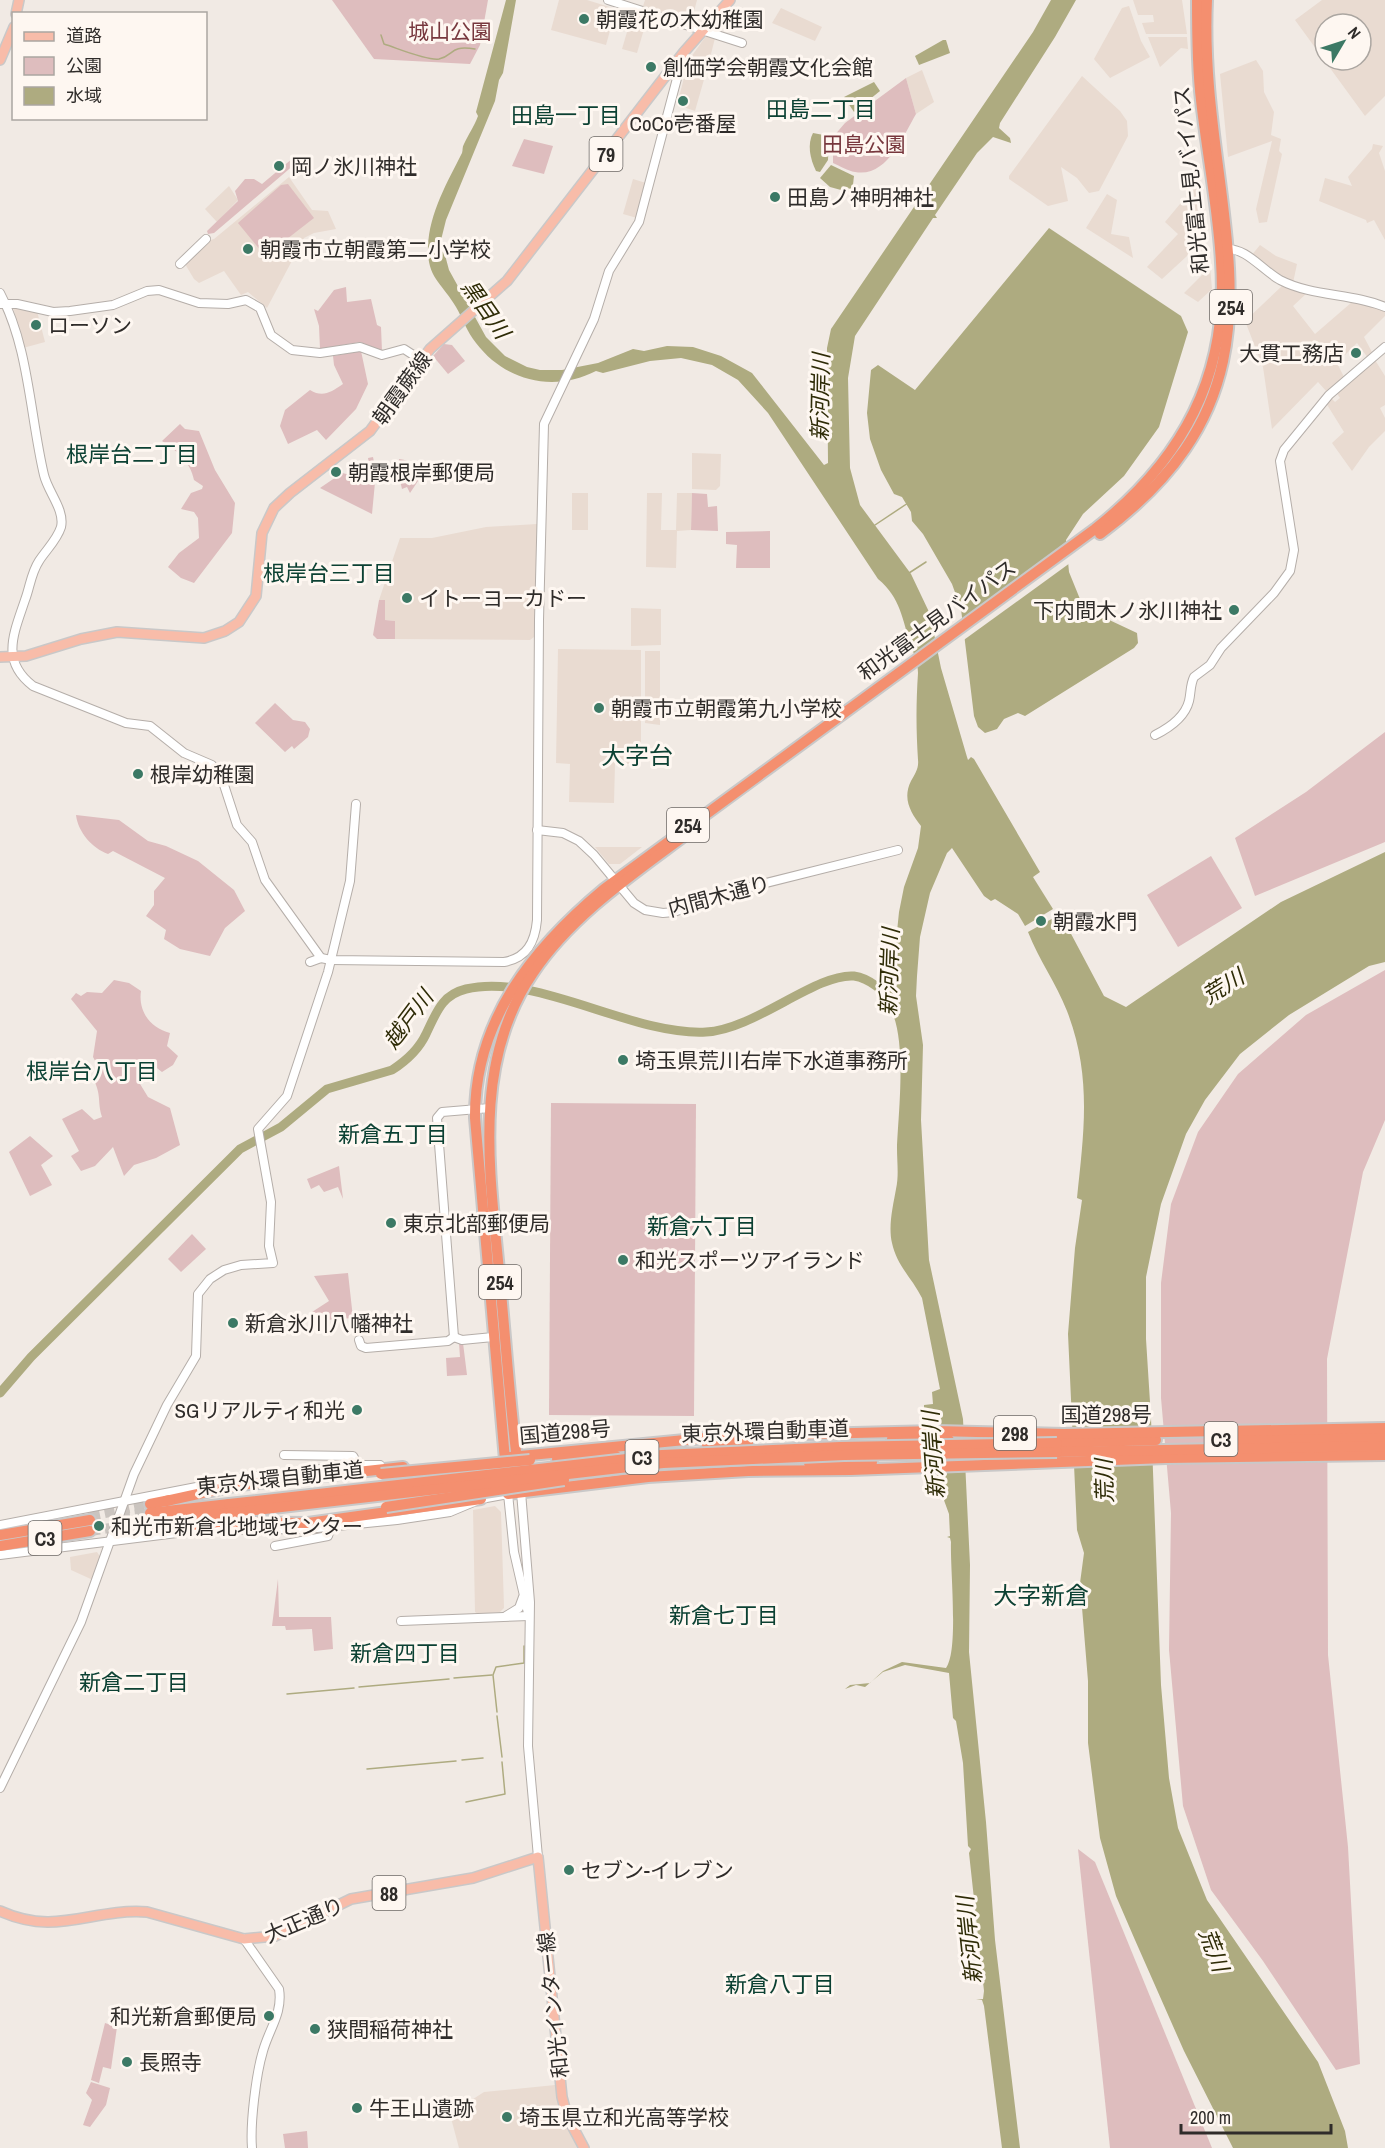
<svg xmlns="http://www.w3.org/2000/svg" width="1385" height="2148" font-family="'Archivo Narrow','Noto Sans JP',sans-serif">
<rect width="100%" height="100%" fill="#f1eae4"/>
<g fill="#e9dbd1" fill-rule="evenodd">
<polygon points="559,0 587,0 616,9 606,45 551,30"/>
<polygon points="645,0 697,0 692,19 688,20 643,6"/>
<polygon points="1133,0 1182,0 1187,34 1146,34 1142,23 1154,22 1153,15 1138,15"/>
<path d="M1322 0H1385V96L1365 116 1295 20ZM1325 24H1361V60H1325Z"/>
<polygon points="1129,6 1141,41 1150,57 1110,78 1094,59 1122,8"/>
<polygon points="781,8 822,27 815,41 772,23"/>
<polygon points="632,15 647,19 637,53 622,49"/>
<polygon points="706,36 715,38 707,70 691,57"/>
<polygon points="1148,37 1187,37 1188,49 1181,48 1160,67"/>
<polygon points="1256,60 1263,71 1264,92 1274,112 1271,135 1281,139 1279,151 1282,154 1267,222 1259,223 1256,209 1272,141 1228,157 1220,74"/>
<polygon points="688,62 705,76 695,111 677,105"/>
<polygon points="922,70 934,102 916,114 906,78"/>
<polygon points="1082,76 1120,111 1127,121 1128,136 1099,191 1089,193 1077,178 1061,167 1068,201 1048,206 1009,179 1009,176"/>
<polygon points="1373,144 1383,146 1379,153 1385,171 1385,240 1374,220 1367,223 1366,220 1319,201 1325,178 1352,186 1348,177 1372,149"/>
<polygon points="289,177 312,210 328,211 336,229 314,233 304,238 267,308 248,292 241,295 224,271 199,283 194,279 185,264 207,241 214,239"/>
<polygon points="633,179 646,183 637,218 623,214"/>
<polygon points="1200,180 1207,224 1187,256 1162,279 1147,267 1178,234 1165,222"/>
<polygon points="229,186 238,200 217,222 205,209"/>
<polygon points="1107,194 1117,200 1111,234 1129,237 1133,258 1086,228"/>
<polygon points="1260,245 1276,256 1297,264 1293,283 1270,271 1251,256"/>
<polygon points="1210,267 1212,289 1198,302 1184,293"/>
<polygon points="1283,285 1307,293 1293,306 1315,334 1352,302 1380,307 1385,310 1385,316 1364,337 1373,354 1368,358 1357,343 1337,363 1344,377 1327,392 1318,382 1272,429 1263,367 1245,321"/>
<polygon points="13,307 37,311 45,342 23,348"/>
<polygon points="1375,360 1385,376 1385,405 1380,408 1385,418 1385,431 1369,447 1352,471 1332,443 1344,432 1326,403 1331,398 1335,402 1340,398 1336,392"/>
<polygon points="692,453 721,454 720,486 716,490 692,489"/>
<rect x="572" y="493" width="16" height="37"/>
<polygon points="647,493 662,493 661,530 676,530 677,493 692,493 691,530 677,531 676,568 646,567"/>
<polygon points="537,524 534,637 530,640 395,639 395,621 385,620 385,600 379,600 400,538 432,538 486,527"/>
<polygon points="631,608 661,609 661,645 631,646"/>
<polygon points="558,649 641,650 641,764 615,764 614,803 569,802 570,764 556,763"/>
<polygon points="645,651 660,651 660,725 645,723"/>
<polygon points="595,847 642,847 620,864 609,864"/>
<polygon points="495,1506 501,1512 504,1608 500,1612 478,1614 475,1612 473,1510"/>
<polygon points="97,1552 101,1558 93,1580 71,1570 70,1557"/>
<polygon points="555,2085 558,2087 561,2115 581,2148 459,2148 451,2118 453,2112 484,2092"/>
</g>
<g fill="#debdbe">
<polygon points="332,0 488,0 480,45 470,64 374,59"/>
<path d="M906 78 916 114C903 136 887 178 855 172 848 171 840 166 833 163V137L845 123Z"/>
<polygon points="524,139 553,146 544,174 512,166"/>
<polygon points="293,158 295,164 214,233 208,234 207,231 238,201 235,191 245,179 254,179 262,184"/>
<polygon points="288,184 314,218 265,256 238,223 281,185"/>
<polygon points="346,287 347,302 371,299 377,325 381,327 382,351 360,342 320,349 319,326 314,309 318,311 334,290"/>
<polygon points="444,344 452,345 465,361 448,374 433,356"/>
<path d="M361 351 368 384 356 409 326 440 317 430 288 444 280 426 285 410 310 390C323 398 331 392 343 384L334 365 333 356Z"/>
<path d="M180 424 185 429 199 431 215 470 235 503 232 533 194 583 181 578 168 567 179 553 199 538 198 518 194 512 181 509 191 493 202 489 203 486 194 480C190 461 178 452 162 441Z"/>
<polygon points="373,457 376,472 372,514 320,488 342,473 351,475 369,464 368,458"/>
<path d="M399 459C412 460 418 468 418 481L410 493 407 487 402 489 396 464H399Z"/>
<polygon points="692,493 707,494 708,507 717,506 718,531 691,530"/>
<polygon points="770,531 770,568 736,568 737,545 726,544 726,532"/>
<polygon points="379,600 385,600 385,620 395,621 395,639 377,639 373,635"/>
<polygon points="275,703 293,720 305,722 310,729 308,737 294,749 292,746 285,752 255,723"/>
<polygon points="1385,732 1385,842 1255,896 1235,838 1306,792"/>
<path d="M76 815 119 820 148 841 166 846 198 861 234 890 245 911 225 928 210 956 180 949 164 939 166 930 146 916 154 905V891L165 878 113 851 108 854C92 848 78 832 76 815Z"/>
<polygon points="1211,856 1242,908 1178,947 1147,895"/>
<polygon points="1385,970 1385,1120 1363,1172 1327,1359 1328,1655 1348,1847 1360,2064 1336,2070 1263,1961 1211,1890 1183,1806 1169,1650 1171,1513 1161,1398 1161,1283 1171,1204 1198,1132 1238,1074 1306,1015"/>
<path d="M114 980 129 983 141 991C138 1011 150 1028 170 1033L167 1046 178 1056 173 1065 162 1072 149 1062 137 1079 148 1097 170 1108 180 1145 156 1158 134 1165 124 1176 113 1147 95 1166 81 1171 71 1156 79 1151 62 1119 82 1109 94 1120 102 1117C97 1101 102 1096 93 1078L102 1073 93 1057 97 1031 71 999 76 993 81 996 87 992 102 993Z"/>
<polygon points="551,1103 696,1104 694,1416 549,1415"/>
<polygon points="30,1136 53,1156 41,1165 52,1185 30,1196 9,1152"/>
<polygon points="339,1166 343,1199 338,1187 324,1192 319,1185 311,1189 307,1179"/>
<polygon points="192,1234 206,1249 181,1272 168,1259"/>
<polygon points="348,1273 353,1318 314,1321 312,1312 329,1301 314,1276"/>
<polygon points="459,1343 463,1343 467,1375 447,1376 446,1358 460,1357"/>
<polygon points="278,1579 279,1617 331,1617 333,1649 314,1651 312,1629 286,1630 285,1626 272,1626"/>
<polygon points="1078,1849 1095,1862 1212,2148 1110,2148"/>
<polygon points="105,2023 117,2027 111,2069 103,2067 99,2083 91,2080"/>
<polygon points="91,2082 110,2088 106,2105 90,2127 83,2125 92,2100 86,2093"/>
<polygon points="307,2131 308,2148 285,2148 283,2134"/>
</g>
<g fill="#aeab80">
<path d="M506 0H516L503 73 499 80 495 101 446 220 441 240 449 270 486 337 505 356 527 367 540 370H562L598 363 633 349 644 351 667 346 693 347 721 356 752 373 824 465 828 463 827 348 831 329 1033 32 1051 0H1076L1055 37 1000 123 999 128 1010 138 1011 143 993 137 977 153 935 215 937 218H933L855 336 848 378 850 468 860 505 911 574 930 614 941 668 967 757 968 760 971 757 974 759 1040 872 1033 877 1053 909 1025 926 1018 914 995 899 991 901 984 896 952 848 947 853 930 893 920 937 917 976 916 996 923 1045 921 1120 929 1260 963 1419 970 1565 969 1652 986 1822 995 1940 1020 2148H1002L984 2006 982 2000H976L983 1999 984 1991 969 1853 971 1849 968 1846 963 1763 956 1721 953 1718 949 1673 905 1665 883 1672 865 1687 856 1685 845 1689 850 1685 870 1683 883 1671 902 1662 946 1668C959 1651 950 1569 951 1542L950 1538 947 1537 950 1536 949 1514 937 1481 936 1420 933 1418V1411L924 1410V1405L933 1404 932 1392 940 1389 922 1298C912 1278 897 1266 892 1243 888 1226 893 1206 896 1189 899 1176 897 1162 897 1148 898 1114 909 1029 886 1002L890 991 895 989 893 971 899 912 904 887 918 848 921 826C911 813 902 799 911 781 915 774 919 768 918 760 916 729 916 703 918 673 918 664 914 654 911 646 902 619 901 598 878 579L768 413 738 380 712 365 681 358 650 361 603 373 596 371C553 393 505 381 476 343 467 332 463 319 456 307 442 283 427 278 428 247 429 213 448 181 462 153 463 150 462 147 464 144 468 135 474 127 478 116L476 112Z"/>
<polygon points="943,40 946,40 950,53 919,65 915,56"/>
<polygon points="874,82 880,91 854,112 844,97"/>
<path d="M813 133 829 136 828 160 820 172 816 171C810 159 807 144 813 133Z"/>
<polygon points="831,165 854,176 852,193 830,187 820,178"/>
<polygon points="1049,228 1181,316 1188,332 1159,427 1124,476 1083,514 1066,540 1069,572 1082,604 1088,610 1137,633 1138,643 1134,648 1025,716 1018,713 1004,719 997,729 985,733 978,727 974,716 961,609 952,584 923,534 912,521 911,512 902,497 894,494 881,470 870,439 867,413 871,370 878,365 915,390"/>
<path d="M1385 852V962L1369 966 1289 1015 1240 1054 1205 1100 1186 1134 1161 1204 1146 1277V1339L1151 1418 1161 1685 1169 1778 1178 1828 1207 1900 1318 2062 1345 2131 1348 2148H1233L1184 2051 1135 1940 1116 1896 1100 1838 1088 1743V1681L1080 1583 1084 1553 1077 1530 1068 1334 1075 1248 1082 1200 1077 1198C1084 1131 1092 1076 1067 1011 1056 983 1039 960 1028 932L1057 916 1069 930 1104 996 1126 1007 1281 902Z"/>
</g>
<polygon fill="#f1eae4" points="1069,541 1070,563 961,642 959,622"/>
<g fill="none" stroke-linecap="round" stroke-linejoin="round">
<g stroke="#aeab80" stroke-width="1.5">
<path d="M381 35 384 44C397 48 427 61 439 59 455 55 449 45 475 49"/>
<polyline points="872,527 908,503"/>
<polyline points="909,573 926,562"/>
<polyline points="454,1678 492,1675"/>
<polyline points="359,1687 449,1679"/>
<polyline points="287,1694 354,1688"/>
<polyline points="497,1712 493,1675 496,1667 524,1663 524,1646"/>
<polyline points="497,1716 502,1757"/>
<polyline points="462,1760 483,1758"/>
<polyline points="367,1769 456,1761"/>
<polyline points="466,1802 505,1794 502,1762"/>
</g>
<path stroke="#aeab80" stroke-width="9" d="M0 1393 31 1357 240 1149 281 1127 327 1089 392 1070C406 1061 419 1049 426 1034 436 1014 441 995 466 989 536 972 632 1036 706 1032 754 1030 816 973 854 976 870 978 884 992 895 1003"/>
<g stroke="#cac4bf" stroke-width="10" stroke-dasharray="10 5" stroke-linecap="butt">
<polyline points="90,1516 150,1504"/>
<polyline points="120,1516 150,1513"/>
<polyline points="90,1531 151,1522"/>
</g>
<g stroke="#b5aea9" stroke-width="10">
<g id="minor">
<polyline points="608,0 742,43"/>
<path d="M1225 249C1246 247 1262 270 1280 280 1313 297 1352 293 1385 307"/>
<polyline points="180,264 206,239"/>
<path d="M0 293C29 347 30 416 44 475 48 492 65 510 61 527 57 540 46 550 39 561 31 573 30 587 25 600 14 633 0 661 33 686L126 723 150 726 184 753 212 765 224 785 237 825 252 842 265 880 321 958"/>
<polyline points="1,304 17,304 53,312 70,311 113,305 147,291 159,290 199,303 228,304 246,300 260,308 271,335 292,350 320,353 360,347 382,355 404,349 421,360"/>
<path d="M1155 735C1169 728 1185 717 1189 701 1191 693 1190 685 1194 677L1210 665 1221 648 1274 593 1290 571 1294 550 1280 461 1284 450 1329 395 1385 347"/>
<polyline points="537,830 563,833 579,841 594,855 634,903 645,910 663,913 674,912 730,892 898,850"/>
<path d="M310 962 321 958 331 960 504 962C527 958 535 942 537 920L539 620 544 424 594 319 609 271 639 222 684 52"/>
<polyline points="454,1337 437,1118 442,1112 490,1108"/>
<polyline points="454,1337 462,1340 493,1337"/>
<polyline points="359,1340 361,1346 366,1348 448,1341 454,1337"/>
<polyline points="284,1455 353,1456 358,1465"/>
<polyline points="521,1492 530,1602 528,1746 538,1857"/>
<polyline points="0,1525 248,1477 358,1465 380,1465"/>
<polyline points="275,1546 328,1536 331,1526"/>
<polyline points="0,1555 201,1530 307,1529 397,1520 450,1512 481,1499 508,1494 514,1552 528,1613"/>
<polyline points="506,1616 519,1608 523,1597"/>
<polyline points="401,1621 529,1616"/>
<polyline points="0,1788 81,1622 134,1474 167,1405 196,1356 198,1294 210,1279 224,1270 241,1265 273,1263 269,1246 271,1202 258,1129 287,1096 328,972 350,881 356,804"/>
<path d="M244 1939 279 1989C283 2013 269 2029 263 2051 256 2074 250 2124 252 2148"/>
</g>
</g>
<g stroke="#c9c8c8" stroke-width="12">
<g id="major">
<polyline points="16,14 19,0"/>
<polyline points="0,60 14,27"/>
<polyline points="0,657 26,656 81,639 117,632 204,638 225,631 239,622 256,596 262,533 274,508 290,493 370,431 430,349 507,281 684,52 730,0"/>
<path d="M0 1911C57 1937 91 1908 147 1912L244 1939 275 1936 351 1899 473 1878 538 1857 562 2097 567 2116 584 2148"/>
</g>
</g>
<g stroke="#c9c8c8" stroke-width="14">
<g id="highway">
<path d="M1197 0C1197 33 1197 67 1201 100 1207 154 1218 208 1221 262 1229 376 1182 460 1095 529L604 889C533 948 474 1021 475 1118L508 1494 648 1477 748 1471 851 1470 1166 1458 1385 1455"/>
<path d="M1100 534C1313 377 1197 212 1207 0"/>
<polyline points="892,1439 949,1440"/>
<polyline points="1211,1440 1385,1437"/>
<polyline points="1057,1443 1156,1440"/>
<polyline points="707,1445 748,1443"/>
<polyline points="1057,1452 1385,1446"/>
<polyline points="510,1457 726,1436 936,1431 1064,1434 1385,1428"/>
<polyline points="557,1459 616,1456"/>
<polyline points="809,1463 872,1462"/>
<path d="M518 1468C510 1406 506 1344 500 1282 491 1178 470 1065 533 973 571 916 632 875 687 834"/>
<polyline points="166,1501 239,1485 403,1467"/>
<polyline points="150,1504 170,1500"/>
<polyline points="150,1513 229,1504"/>
<polyline points="151,1522 230,1513"/>
<polyline points="213,1522 308,1523 481,1499"/>
<polyline points="152,1530 218,1522"/>
<polyline points="0,1535 90,1520"/>
<polyline points="0,1546 90,1531"/>
</g>
</g>
<use href="#minor" stroke="#fff" stroke-width="8"/>
<use href="#major" stroke="#f8bca9" stroke-width="9"/>
<use href="#highway" stroke="#f48f6f" stroke-width="10"/>
<g stroke="#c9c8c8" stroke-width="14" stroke-linecap="butt">
<g id="highway-bridge">
<polyline points="381,1474 530,1460"/>
<polyline points="229,1504 662,1455 840,1447 1057,1443"/>
<polyline points="386,1507 564,1480"/>
<polyline points="230,1513 663,1463 844,1455 1057,1452"/>
</g>
</g>
<use href="#highway-bridge" stroke="#f48f6f" stroke-width="10"/>
</g>
<g fill="#3c7965" stroke="#fef7f1" stroke-width="2">
<circle cx="584" cy="19" r="6"/>
<circle cx="651" cy="67" r="6"/>
<circle cx="683" cy="101" r="6"/>
<circle cx="279" cy="166" r="6"/>
<circle cx="775" cy="197" r="6"/>
<circle cx="248" cy="249" r="6"/>
<circle cx="36" cy="325" r="6"/>
<circle cx="1356" cy="353" r="6"/>
<circle cx="336" cy="472" r="6"/>
<circle cx="407" cy="598" r="6"/>
<circle cx="1234" cy="610" r="6"/>
<circle cx="599" cy="708" r="6"/>
<circle cx="138" cy="774" r="6"/>
<circle cx="1041" cy="921" r="6"/>
<circle cx="623" cy="1060" r="6"/>
<circle cx="391" cy="1223" r="6"/>
<circle cx="623" cy="1260" r="6"/>
<circle cx="233" cy="1323" r="6"/>
<circle cx="357" cy="1410" r="6"/>
<circle cx="99" cy="1526" r="6"/>
<circle cx="569" cy="1870" r="6"/>
<circle cx="269" cy="2016" r="6"/>
<circle cx="315" cy="2029" r="6"/>
<circle cx="127" cy="2062" r="6"/>
<circle cx="357" cy="2108" r="6"/>
<circle cx="507" cy="2117" r="6"/>
</g>
<g text-anchor="middle" dominant-baseline="central" stroke-width="6" stroke-linejoin="round" paint-order="stroke">
<g fill="#fef7f1" stroke="#6d6966" stroke-width="1.5">
<rect x="589.5" y="137" width="33" height="34" rx="4.5"/>
<rect x="1210" y="290" width="42" height="34" rx="4.5"/>
<rect x="667" y="808" width="42" height="34" rx="4.5"/>
<rect x="479" y="1265" width="42" height="34" rx="4.5"/>
<rect x="994" y="1416" width="42" height="34" rx="4.5"/>
<rect x="1204.5" y="1422" width="33" height="34" rx="4.5"/>
<rect x="625.5" y="1440" width="33" height="34" rx="4.5"/>
<rect x="28.5" y="1521" width="33" height="34" rx="4.5"/>
<rect x="372.5" y="1876" width="33" height="34" rx="4.5"/>
</g>
<g font-size="20" font-weight="bold" fill="#2f2c2a">
<text x="606" y="154">79</text>
<text x="1231" y="307">254</text>
<text x="688" y="825">254</text>
<text x="500" y="1282">254</text>
<text x="1015" y="1433">298</text>
<text x="1221" y="1439">C3</text>
<text x="642" y="1457">C3</text>
<text x="45" y="1538">C3</text>
<text x="389" y="1893">88</text>
</g>
<g font-size="21" fill="#2f2c2a" stroke="#fef7f1" text-anchor="start">
<text x="596" y="19">朝霞花の木幼稚園</text>
<text x="663" y="67">創価学会朝霞文化会館</text>
<text x="683" y="123" text-anchor="middle">CoCo壱番屋</text>
<text x="291" y="166">岡ノ氷川神社</text>
<text x="787" y="197">田島ノ神明神社</text>
<text x="260" y="249">朝霞市立朝霞第二小学校</text>
<text x="48" y="325">ローソン</text>
<text x="1344" y="353" text-anchor="end">大貫工務店</text>
<text x="348" y="472">朝霞根岸郵便局</text>
<text x="419" y="598">イトーヨーカドー</text>
<text x="1222" y="610" text-anchor="end">下内間木ノ氷川神社</text>
<text x="611" y="708">朝霞市立朝霞第九小学校</text>
<text x="150" y="774">根岸幼稚園</text>
<text x="1053" y="921">朝霞水門</text>
<text x="635" y="1060">埼玉県荒川右岸下水道事務所</text>
<text x="403" y="1223">東京北部郵便局</text>
<text x="635" y="1260">和光スポーツアイランド</text>
<text x="245" y="1323">新倉氷川八幡神社</text>
<text x="345" y="1410" text-anchor="end">SGリアルティ和光</text>
<text x="111" y="1526">和光市新倉北地域センター</text>
<text x="581" y="1870">セブン-イレブン</text>
<text x="257" y="2016" text-anchor="end">和光新倉郵便局</text>
<text x="327" y="2029">狭間稲荷神社</text>
<text x="139" y="2062">長照寺</text>
<text x="369" y="2108">牛王山遺跡</text>
<text x="519" y="2117">埼玉県立和光高等学校</text>
</g>
<g font-size="21" fill="#77373d" stroke="#fef7f1">
<text x="450" y="31">城山公園</text>
<text x="864" y="144">田島公園</text>
</g>
<g font-size="21" fill="#2f2c2a" stroke="#fef7f1">
<text transform="translate(1191 180) rotate(-96)">和光富士見バイパス</text>
<text transform="translate(402 388) rotate(-54)">朝霞蕨線</text>
<text transform="translate(937 620) rotate(-36)">和光富士見バイパス</text>
<text transform="translate(719 896) rotate(-15)">内間木通り</text>
<text x="1106" y="1414">国道298号</text>
<text transform="translate(765 1431) rotate(-2)">東京外環自動車道</text>
<text transform="translate(565 1432) rotate(-5)">国道298号</text>
<text transform="translate(280 1478) rotate(-6)">東京外環自動車道</text>
<text transform="translate(304 1920) rotate(-23)">大正通り</text>
<text transform="translate(553 2005) rotate(-96)">和光インター線</text>
</g>
<g font-size="22" fill="#0c4133" stroke="#fef7f1">
<text x="821" y="109">田島二丁目</text>
<text x="566" y="115">田島一丁目</text>
<text x="132" y="454">根岸台二丁目</text>
<text x="329" y="573">根岸台三丁目</text>
<text x="92" y="1071">根岸台八丁目</text>
<text x="393" y="1134">新倉五丁目</text>
<text x="702" y="1226">新倉六丁目</text>
<text x="724" y="1615">新倉七丁目</text>
<text x="405" y="1653">新倉四丁目</text>
<text x="134" y="1682">新倉二丁目</text>
<text x="780" y="1984">新倉八丁目</text>
</g>
<g font-size="22" font-style="italic" fill="#2f2c07" stroke="#fef7f1">
<text transform="translate(486 309) rotate(55)">黒目川</text>
<text transform="translate(820 397) rotate(-89)">新河岸川</text>
<text transform="translate(889 972) rotate(-88)">新河岸川</text>
<text transform="translate(1223 986) rotate(-32)">荒川</text>
<text transform="translate(408 1019) rotate(-53)">越戸川</text>
<text transform="translate(933 1455) rotate(-94)">新河岸川</text>
<text transform="translate(1104 1481) rotate(-92)">荒川</text>
<text transform="translate(969 1940) rotate(-96)">新河岸川</text>
<text transform="translate(1214 1950) rotate(69)">荒川</text>
</g>
<g font-size="24" fill="#0c4133" stroke="#fef7f1">
<text x="637" y="755">大字台</text>
<text x="1041" y="1595">大字新倉</text>
</g>
</g>
<rect x="12" y="12" width="195" height="108" fill="#fef7f1" stroke="#aba6a1" stroke-width="1.5"/>
<rect x="24" y="32" width="30" height="9" fill="#f8bca9" stroke="#aba6a1" stroke-width="1.5"/>
<text x="66" y="42" font-size="18" fill="#2f2c2a">道路</text>
<rect x="24" y="57" width="30" height="18" fill="#debdbe" stroke="#aba6a1" stroke-width="1.5"/>
<text x="66" y="72" font-size="18" fill="#2f2c2a">公園</text>
<rect x="24" y="87" width="30" height="18" fill="#aeab80" stroke="#aba6a1" stroke-width="1.5"/>
<text x="66" y="102" font-size="18" fill="#2f2c2a">水域</text>
<g transform="translate(1343 42) rotate(51)"><circle r="28" fill="#fef7f1" stroke="#aba6a1" stroke-width="1.5"/>
<path d="M0-4.5L10 22L0 15L-10 22Z" fill="#3c7965"/>
<text y="-9" font-size="16" font-weight="bold" text-anchor="middle" fill="#2f2c2a">N</text>
</g>
<path d="M1181 2124v9h150v-9" fill="none" stroke="#2f2c2a" stroke-width="3"/>
<text x="1190" y="2124" font-size="18" fill="#2f2c2a" stroke="#fef7f1" stroke-width="4.5" paint-order="stroke">200 m</text>
</svg>
